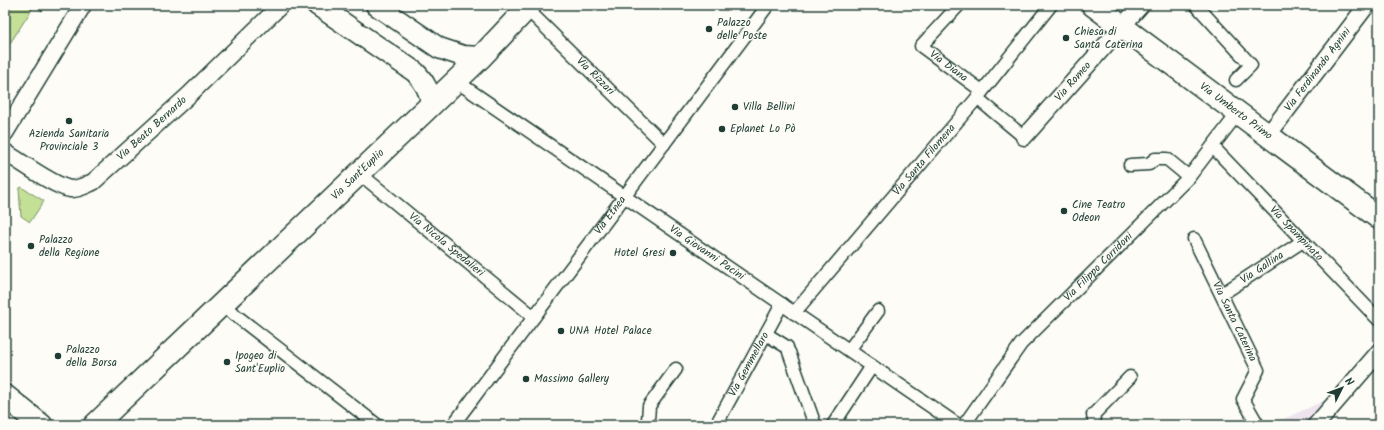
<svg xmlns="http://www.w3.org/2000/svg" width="1384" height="430" font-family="Kalam,sans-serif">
<rect width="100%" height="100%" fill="#fdfcf7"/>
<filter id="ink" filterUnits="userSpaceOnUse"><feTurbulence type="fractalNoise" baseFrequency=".025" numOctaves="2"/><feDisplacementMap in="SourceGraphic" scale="8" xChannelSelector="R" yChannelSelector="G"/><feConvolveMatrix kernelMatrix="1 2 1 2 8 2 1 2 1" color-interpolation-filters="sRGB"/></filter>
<g filter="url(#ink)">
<polygon fill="#eee4ed" points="1379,338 1379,366 1328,425 1270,425 1328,399"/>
<g fill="#c4e097" stroke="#728e66">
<polygon points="5,5 46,5 42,11 34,6 7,48 5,47"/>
<polygon points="21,187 44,201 30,222 21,216 19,189"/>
</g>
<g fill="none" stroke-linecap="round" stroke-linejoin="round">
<g stroke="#1f3d34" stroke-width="15">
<g id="pedestrian">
<path id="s1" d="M959 5 921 46 982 91"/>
<polyline points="1196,5 1251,65 1236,80"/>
<path id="s2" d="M527 9 664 144"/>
<path id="s3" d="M456 81 958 425"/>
<polyline points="977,98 1024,137"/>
<path id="s4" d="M1213 147 1379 320"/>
<polyline points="1130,165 1149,164 1155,159 1167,159 1189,177"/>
<path id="s5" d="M359 173 534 317"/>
<path id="s6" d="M1194 239 1258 370 1243 399 1258 425"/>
<path id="s7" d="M1222 294 1303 241"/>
<polyline points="221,304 377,425"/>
<path id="s8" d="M794 313 977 98 1051 5"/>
<polyline points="766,334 787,347"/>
<polyline points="849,350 878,311"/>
<polyline points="789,352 815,425"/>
<path id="s9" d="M453 425 768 5"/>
<polyline points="645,425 648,420 649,406 676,369"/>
<path id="s10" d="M716 425 782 304"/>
<polyline points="833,425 872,366"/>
<path id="s11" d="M964 425 1021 344 1189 177 1238 113"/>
<polyline points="1095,425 1093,415 1130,377"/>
</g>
</g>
<g stroke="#1f3d34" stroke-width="19">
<g id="minor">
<polyline points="5,133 83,5"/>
<path id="s12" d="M1268 135 1367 5"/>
<path id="s13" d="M1024 137 1141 5"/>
<path id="s14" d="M5 152C18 160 58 189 72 189 79 189 86 185 93 182L189 95 281 5"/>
<polyline points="1316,425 1379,352"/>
</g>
</g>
<g stroke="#1f3d34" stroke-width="23">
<g id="tertiary">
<path d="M317 5 415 72C425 82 429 91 432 104"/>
<polyline points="376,5 439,48 463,56 481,57"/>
</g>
</g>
<g stroke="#1f3d34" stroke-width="25">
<g id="primary">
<path id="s15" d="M1093 5 1379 218"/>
<polyline points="5,396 41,425"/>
<path id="s16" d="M95 425 432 104 481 57 530 5"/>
</g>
</g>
<use href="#pedestrian" stroke="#fdfcf7" stroke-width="12"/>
<use href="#minor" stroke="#fdfcf7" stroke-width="16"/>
<use href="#tertiary" stroke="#fdfcf7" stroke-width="20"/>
<use href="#primary" stroke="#fdfcf7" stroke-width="22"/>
</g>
</g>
<g fill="#1f3d34" stroke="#fdfcf7" stroke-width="1.5">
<circle cx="709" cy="29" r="4"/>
<circle cx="1066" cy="38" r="4"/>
<circle cx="735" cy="107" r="4"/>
<circle cx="69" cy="121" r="4"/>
<circle cx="722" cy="129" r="4"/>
<circle cx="1064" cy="211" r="4"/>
<circle cx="31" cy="246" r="4"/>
<circle cx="673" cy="253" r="4"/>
<circle cx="561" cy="331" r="4"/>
<circle cx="58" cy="356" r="4"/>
<circle cx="227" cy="362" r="4"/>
<circle cx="526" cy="379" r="4"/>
</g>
<g text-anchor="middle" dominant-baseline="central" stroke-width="3" stroke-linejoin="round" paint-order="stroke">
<g font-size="11" fill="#1f3d34" stroke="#fdfcf7" text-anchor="start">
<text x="717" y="23">Palazzo<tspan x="717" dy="13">delle Poste</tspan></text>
<text x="1074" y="32">Chiesa di<tspan x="1074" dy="13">Santa Caterina</tspan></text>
<text x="743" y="107">Villa Bellini</text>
<text x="730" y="129">Eplanet Lo Pò</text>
<text x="69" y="134" text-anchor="middle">Azienda Sanitaria<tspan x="69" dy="13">Provinciale 3</tspan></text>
<text x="1072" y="205">Cine Teatro<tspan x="1072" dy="13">Odeon</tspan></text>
<text x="39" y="240">Palazzo<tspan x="39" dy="13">della Regione</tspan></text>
<text x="665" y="253" text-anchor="end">Hotel Gresi</text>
<text x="569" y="331">UNA Hotel Palace</text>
<text x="66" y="350">Palazzo<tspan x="66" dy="13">della Borsa</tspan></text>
<text x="235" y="356">Ipogeo di<tspan x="235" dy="13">Sant'Euplio</tspan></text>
<text x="534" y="379">Massimo Gallery</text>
</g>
<g font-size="11" fill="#1f3d34" stroke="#fdfcf7">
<text stroke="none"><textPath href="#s1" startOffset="90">Via Diana</textPath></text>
<text stroke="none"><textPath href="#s12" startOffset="82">Via Ferdinando Agnini</textPath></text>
<text stroke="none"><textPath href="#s2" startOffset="96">Via Rizzari</textPath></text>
<text stroke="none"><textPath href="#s13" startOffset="74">Via Romeo</textPath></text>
<text stroke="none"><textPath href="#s15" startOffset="178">Via Umberto Primo</textPath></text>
<text stroke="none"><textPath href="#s14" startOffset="179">Via Beato Bernardo</textPath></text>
<text stroke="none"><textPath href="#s8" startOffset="201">Via Santa Filomena</textPath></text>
<text stroke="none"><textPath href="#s16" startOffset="363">Via Sant'Euplio</textPath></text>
<text stroke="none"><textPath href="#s9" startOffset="262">Via Etnea</textPath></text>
<text stroke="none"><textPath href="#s4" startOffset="120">Via Spampinato</textPath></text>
<text stroke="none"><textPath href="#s5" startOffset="113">Via Nicola Spedalieri</textPath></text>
<text stroke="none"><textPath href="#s3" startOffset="304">Via Giovanni Pacini</textPath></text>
<text stroke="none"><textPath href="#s11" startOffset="208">Via Filippo Corridoni</textPath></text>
<text stroke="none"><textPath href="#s7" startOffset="48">Via Gallina</textPath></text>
<text stroke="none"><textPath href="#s6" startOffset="92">Via Santa Caterina</textPath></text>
<text stroke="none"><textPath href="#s10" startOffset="69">Via Gemmellaro</textPath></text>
</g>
</g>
<rect width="1384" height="430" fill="none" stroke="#fdfcf7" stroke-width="20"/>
<rect x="10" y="10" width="1364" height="410" fill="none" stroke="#1f3d34" stroke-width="1.5" filter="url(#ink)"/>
<g transform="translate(1342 388) rotate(48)" stroke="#fdfcf7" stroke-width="3" paint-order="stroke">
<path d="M0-3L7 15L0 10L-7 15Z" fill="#1f3d34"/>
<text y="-6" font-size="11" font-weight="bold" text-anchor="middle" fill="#1f3d34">N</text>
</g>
</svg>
